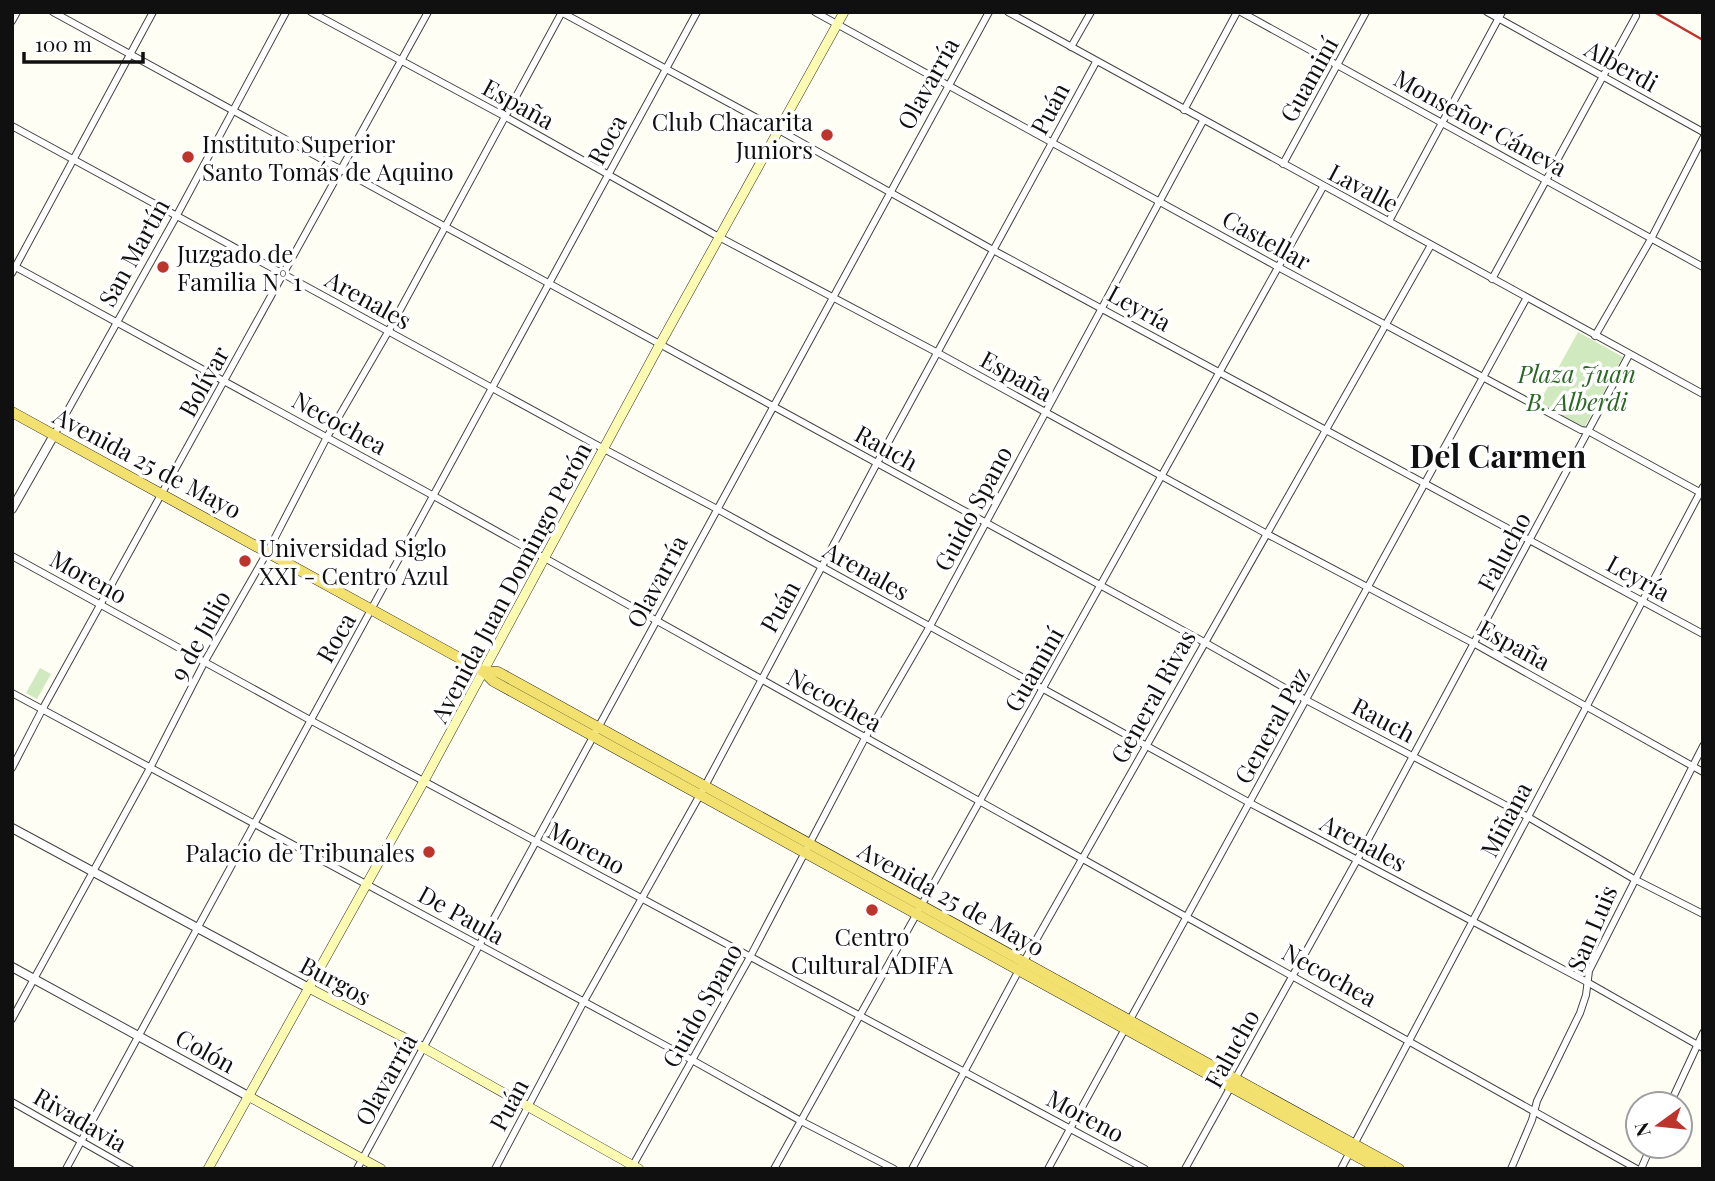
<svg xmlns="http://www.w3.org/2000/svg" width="1715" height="1181" font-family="'Playfair Display',serif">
<rect width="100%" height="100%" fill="#fffef4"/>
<g fill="#d0e9be">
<polygon points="1578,332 1623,357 1584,428 1539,403"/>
<polygon points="40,668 51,674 37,699 26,693"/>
</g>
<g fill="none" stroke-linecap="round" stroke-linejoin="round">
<g stroke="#434343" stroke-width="8">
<g id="minor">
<polyline points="53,12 1204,642 1306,700 1528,817 1634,879 1703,914"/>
<polyline points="311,12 506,117 719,237 938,353 1267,534 1475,644 1703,772"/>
<polyline points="561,12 779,130 993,250 1703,634"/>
<polyline points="815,12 1278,267 1581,430 1588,431 1703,494"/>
<polyline points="1008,12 1703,394"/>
<polyline points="1241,12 1703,267"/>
<polyline points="1487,12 1703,132"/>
<polyline points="12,21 17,12"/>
<polyline points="1071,47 1091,12"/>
<polyline points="1184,110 1237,12"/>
<polyline points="12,126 604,449 717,509 1250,803 1587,982 1703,1048"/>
<polyline points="1283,164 1366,12"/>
<polyline points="1389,221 1502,12"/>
<polyline points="12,265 432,495 1637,1169"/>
<polyline points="12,273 153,12"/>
<polyline points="1492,279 1636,16"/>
<polyline points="1595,336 1651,239 1703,138"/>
<polyline points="54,435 177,215 286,12"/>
<polyline points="12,556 310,720 1145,1169"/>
<polyline points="12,693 692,1060 801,1121 894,1169"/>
<polyline points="12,768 42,710 428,12"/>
<polyline points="12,1019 150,768 205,661 268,551 327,437 388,332 562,12"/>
<polyline points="12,1102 130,1169"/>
<polyline points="1670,1104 1703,1033"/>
<polyline points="632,1167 750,957 865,738 930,626 1203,121"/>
<polyline points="66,1169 697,12"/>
<polyline points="357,1169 989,12"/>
<polyline points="495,1169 583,1003 705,786 877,463 1096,62"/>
<polyline points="774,1169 1323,187"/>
<polyline points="912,1169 1019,970 1431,245"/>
<polyline points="1048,1169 1526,299"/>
<polyline points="1185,1169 1357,860 1629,355"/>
<polyline points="1341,1169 1703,487"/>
<polyline points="1511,1169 1532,1120 1537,1101 1580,1013 1586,995 1589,971 1703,746"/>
<polyline points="1641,1169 1651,1146"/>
</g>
</g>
<g stroke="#434343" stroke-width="10">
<g id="tertiary">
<polyline points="12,509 54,435"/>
<polyline points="12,828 307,987"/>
<polyline points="12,967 248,1096"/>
</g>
</g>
<g stroke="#323232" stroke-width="10">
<g id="secondary">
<polyline points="307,987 424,1048 639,1169"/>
<polyline points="248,1096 381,1169"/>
<polyline points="208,1169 424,781 659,346 844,12"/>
</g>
</g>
<g stroke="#212121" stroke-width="11">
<g id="primary">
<polyline points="12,412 483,671 493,681 1380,1169"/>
<polyline points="483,671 498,672 1399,1169"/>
</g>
</g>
<use href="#minor" stroke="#fff" stroke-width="6"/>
<use href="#tertiary" stroke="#fff" stroke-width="8"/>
<use href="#secondary" stroke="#fcfbb2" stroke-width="9"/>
<use href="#primary" stroke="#f3e16f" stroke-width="10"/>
<polyline stroke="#bd342c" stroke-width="2.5" points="1654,12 1703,40"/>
</g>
<g fill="#bd342c" stroke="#fff" stroke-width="2.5">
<circle cx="827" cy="135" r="7"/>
<circle cx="188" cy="157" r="7"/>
<circle cx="163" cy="267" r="7"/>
<circle cx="245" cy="561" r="7"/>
<circle cx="429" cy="852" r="7"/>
<circle cx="872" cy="910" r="7"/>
</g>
<g text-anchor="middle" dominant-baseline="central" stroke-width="7" stroke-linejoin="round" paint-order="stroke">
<g font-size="24" fill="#101010" stroke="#fff">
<text transform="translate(1622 65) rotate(29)">Alberdi</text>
<text transform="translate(1308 79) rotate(-61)">Guaminí</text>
<text transform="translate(927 83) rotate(-61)">Olavarría</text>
<text transform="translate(519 103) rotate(29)">España</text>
<text transform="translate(1049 108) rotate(-62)">Puán</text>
<text transform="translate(1481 122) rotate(29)">Monseñor Cáneva</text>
<text transform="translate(606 139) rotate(-61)">Roca</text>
<text transform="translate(1364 187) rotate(28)">Lavalle</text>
<text transform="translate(1267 239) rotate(29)">Castellar</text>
<text transform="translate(133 252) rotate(-61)">San Martín</text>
<text transform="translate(369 299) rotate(29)">Arenales</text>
<text transform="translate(1140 307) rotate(29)">Leyría</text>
<text transform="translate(1017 375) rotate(29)">España</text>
<text transform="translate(203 381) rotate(-61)">Bolívar</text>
<text transform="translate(340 422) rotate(29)">Necochea</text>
<text transform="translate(887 447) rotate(29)">Rauch</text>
<text transform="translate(148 462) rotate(28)">Avenida 25 de Mayo</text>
<text transform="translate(972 508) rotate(-62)">Guido Spano</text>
<text transform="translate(1503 551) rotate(-62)">Falucho</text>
<text transform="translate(867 570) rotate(29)">Arenales</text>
<text transform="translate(89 576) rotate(29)">Moreno</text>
<text transform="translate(1639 577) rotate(29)">Leyría</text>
<text transform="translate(656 581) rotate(-62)">Olavarría</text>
<text transform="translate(510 582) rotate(-62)">Avenida Juan Domingo Perón</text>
<text transform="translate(779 606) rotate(-61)">Puán</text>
<text transform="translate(199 635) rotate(-61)">9 de Julio</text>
<text transform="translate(335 637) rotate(-60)">Roca</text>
<text transform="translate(1515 644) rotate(29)">España</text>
<text transform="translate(1033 669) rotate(-60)">Guaminí</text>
<text transform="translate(1152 696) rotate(-61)">General Rivas</text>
<text transform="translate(835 699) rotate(29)">Necochea</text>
<text transform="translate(1384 719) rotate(28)">Rauch</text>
<text transform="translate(1271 725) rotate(-61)">General Paz</text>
<text transform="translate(1505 819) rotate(-62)">Miñana</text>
<text transform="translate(1364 842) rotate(28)">Arenales</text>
<text transform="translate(587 847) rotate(28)">Moreno</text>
<text transform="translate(952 898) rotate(29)">Avenida 25 de Mayo</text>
<text transform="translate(462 914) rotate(29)">De Paula</text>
<text transform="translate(1591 928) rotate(-67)">San Luis</text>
<text transform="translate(1330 974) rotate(29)">Necochea</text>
<text transform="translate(336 980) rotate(28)">Burgos</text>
<text transform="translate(701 1005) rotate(-61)">Guido Spano</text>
<text transform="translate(1231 1048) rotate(-61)">Falucho</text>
<text transform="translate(206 1050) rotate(29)">Colón</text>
<text transform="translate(385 1079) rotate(-61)">Olavarría</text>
<text transform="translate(508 1104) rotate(-62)">Puán</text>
<text transform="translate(1086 1115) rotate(28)">Moreno</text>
<text transform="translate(81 1119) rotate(30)">Rivadavia</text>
</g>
<g font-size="24" fill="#101010" stroke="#fff" text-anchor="start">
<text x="813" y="121" text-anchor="end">Club Chacarita<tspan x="813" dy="28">Juniors</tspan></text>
<text x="202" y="143">Instituto Superior<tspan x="202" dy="28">Santo Tomás de Aquino</tspan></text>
<text x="177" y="253">Juzgado de<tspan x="177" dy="28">Familia N° 1</tspan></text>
<text x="259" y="547">Universidad Siglo<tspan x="259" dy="28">XXI - Centro Azul</tspan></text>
<text x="415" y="852" text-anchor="end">Palacio de Tribunales</text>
<text x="872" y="936" text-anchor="middle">Centro<tspan x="872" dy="28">Cultural ADIFA</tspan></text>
</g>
<g font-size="24" font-style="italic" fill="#296722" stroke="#fff">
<text x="1577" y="373">Plaza Juan<tspan x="1577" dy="28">B. Alberdi</tspan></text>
</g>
<g font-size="32" font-weight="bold" fill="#101010" stroke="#fff">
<text x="1498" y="454">Del Carmen</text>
</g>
</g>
<rect width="1715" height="1181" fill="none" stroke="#101010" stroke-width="28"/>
<g transform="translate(1659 1125) rotate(255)"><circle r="33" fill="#ffffff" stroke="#9f9f9f" stroke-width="2"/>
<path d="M0-5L12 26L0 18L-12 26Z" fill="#bd342c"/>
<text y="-10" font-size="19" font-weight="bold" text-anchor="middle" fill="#101010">N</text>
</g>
<path d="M24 52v10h119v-10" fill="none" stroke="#101010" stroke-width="3.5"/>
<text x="35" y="52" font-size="21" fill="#101010" stroke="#ffffff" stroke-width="5" paint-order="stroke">100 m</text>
</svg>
